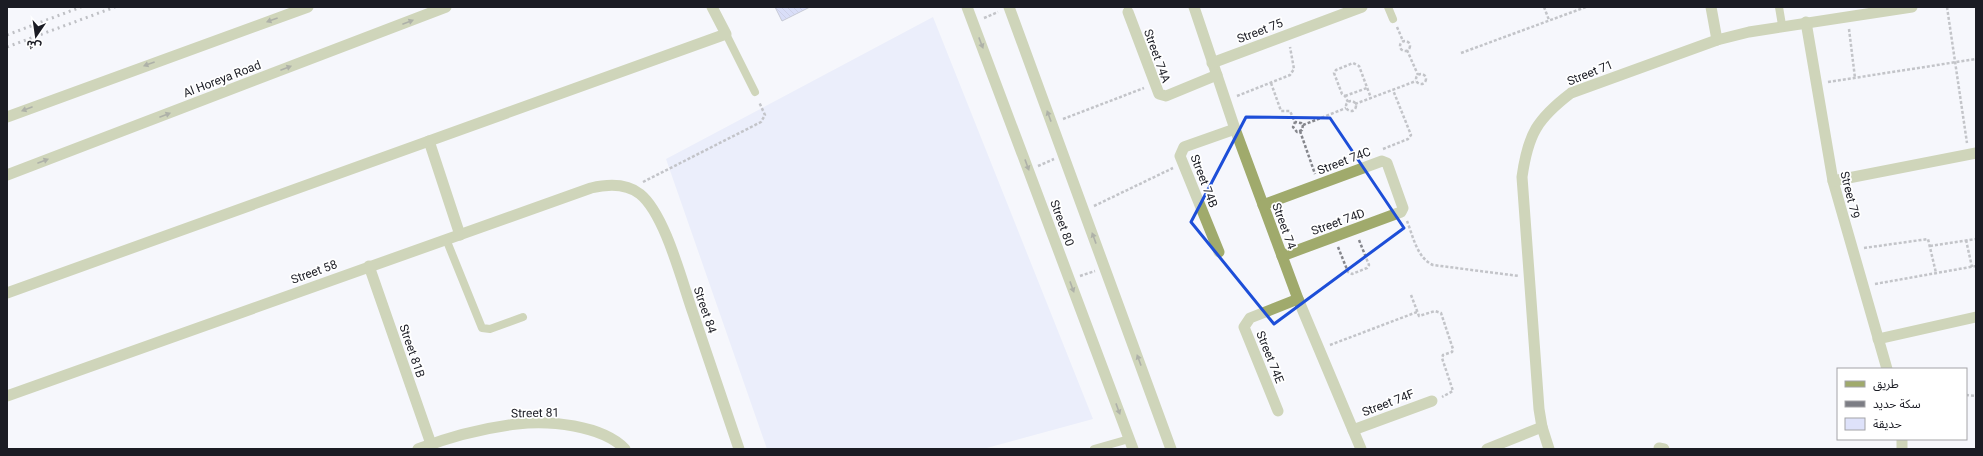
<svg xmlns="http://www.w3.org/2000/svg" width="1983" height="456" font-family="Roboto,'Noto Sans Arabic',sans-serif">
<defs>
<pattern id="building-back-hatch" width="6" height="6" patternUnits="userSpaceOnUse"><rect width="6" height="6" fill="#b7bef4"/><path d="M-1 5l2 2M0 0l6 6M5-1l2 2" fill="none" stroke="#9da3d1"/></pattern>
</defs>
<rect width="100%" height="100%" fill="#f6f7fc"/>
<polygon fill="#dee2fa" points="933,17 1093,419 983,449 767,449 666,159"/>
<polygon fill="url(#building-back-hatch)" stroke="#9093a9" points="775,7 810,7 782,21"/>
<g fill="none" stroke-linecap="round" stroke-linejoin="round">
<g stroke="#85868c" stroke-width="2.5" stroke-dasharray="3 2" stroke-linecap="butt">
<polyline points="1544,7 1549,20"/>
<polyline points="1947,7 1967,143"/>
<polyline points="984,18 998,12"/>
<polyline points="1397,27 1403,41"/>
<polyline points="1849,29 1855,78"/>
<circle cx="1405" cy="46" r="5"/>
<polyline points="1407,50 1418,75"/>
<polyline points="1461,53 1586,7"/>
<circle cx="1421" cy="79" r="5"/>
<polyline points="1828,82 1976,59"/>
<polyline points="1271,83 1281,111 1290,111 1295,122 1293,127 1297,132 1302,130 1303,125 1301,123 1295,122"/>
<polyline points="1237,96 1290,75 1294,69 1290,47"/>
<polyline points="1345,96 1367,88"/>
<circle cx="1351" cy="106" r="5"/>
<polyline points="1348,102 1345,96 1342,94 1334,73 1336,70 1353,63 1359,66 1371,98"/>
<polyline points="1355,104 1416,81"/>
<polyline points="1063,119 1144,88"/>
<polyline points="1303,125 1346,108"/>
<polyline points="1300,131 1315,174"/>
<polyline points="1383,149 1408,139 1411,135 1393,90"/>
<polyline points="1038,166 1054,159"/>
<polyline points="643,182 761,122 765,115 759,102"/>
<polyline points="1094,206 1173,168"/>
<path d="M1407 221C1413 236 1417 258 1433 265L1519 276"/>
<polyline points="1966,240 1972,267"/>
<polyline points="1930,246 1976,239"/>
<polyline points="1338,247 1348,272 1352,274 1367,268 1369,265 1359,240"/>
<polyline points="1864,248 1928,239 1936,273"/>
<polyline points="1080,276 1095,271"/>
<polyline points="1875,284 1976,266"/>
<polyline points="1411,295 1419,316 1435,311 1441,313 1453,349 1452,352 1443,355 1442,358 1453,391 1442,397"/>
<polyline points="1330,345 1417,312"/>
<polyline points="1966,395 1976,396"/>
</g>
<g stroke="#a0aa6c" stroke-width="8">
<polyline points="1388,7 1393,19"/>
<polyline points="1779,7 1782,25"/>
<polyline points="726,34 755,92"/>
<polyline points="446,239 482,328 490,329 523,317"/>
<polyline points="1094,449 1129,439"/>
</g>
<g stroke="#a0aa6c" stroke-width="11">
<polyline points="1194,7 1235,129 1298,299 1361,449"/>
<polyline points="1711,7 1717,40"/>
<polyline points="1128,12 1159,94 1166,96 1217,75"/>
<polyline points="1806,22 1833,181 1887,369"/>
<polyline points="1212,63 1362,7"/>
<polyline points="429,141 460,235"/>
<polyline points="1833,181 1976,153"/>
<polyline points="1263,205 1382,161 1387,163 1403,208 1401,212 1282,256"/>
<polyline points="1219,252 1180,156 1184,147 1235,129"/>
<polyline points="369,266 431,444"/>
<polyline points="7,293 726,34 712,7"/>
<polyline points="1878,339 1976,317"/>
<path d="M7 396 591 188C608 184 626 183 640 194 665 214 682 282 693 313 708 358 724 404 739 449"/>
<polyline points="1278,411 1244,327 1250,318 1298,299"/>
<polyline points="1353,430 1432,401"/>
<polyline points="1902,439 1902,449"/>
<polyline points="1659,448 1664,449"/>
<path d="M418 449C449 437 484 428 517 424 548 420 602 425 625 449"/>
<polyline points="1487,449 1542,427"/>
<path d="M1549 449 1542 427 1539 409 1522 177C1528 134 1537 119 1571 93L1717 40 1749 32 1912 7"/>
</g>
<g stroke="#a0aa6c" stroke-width="11">
<polyline points="967,7 1133,449"/>
<polyline points="1009,7 1171,449"/>
<polyline points="7,117 308,7"/>
<polyline points="7,175 446,7"/>
</g>
<g stroke="#7c7d84" stroke-width="3" stroke-dasharray="2 4" stroke-linecap="butt">
<polyline points="7,35 81,7"/>
<polyline points="7,47 115,7"/>
</g>
</g>
<defs><path id="oneway-solid" d="M-6-.8H1V-3.2L6.5 0L1 3.2V.8H-6Z"/></defs>
<g fill="#575c44">
<use href="#oneway-solid" transform="translate(272 20) rotate(160)"/>
<use href="#oneway-solid" transform="translate(408 22) rotate(-21)"/>
<use href="#oneway-solid" transform="translate(981 43) rotate(69)"/>
<use href="#oneway-solid" transform="translate(149 64) rotate(160)"/>
<use href="#oneway-solid" transform="translate(286 68) rotate(-21)"/>
<use href="#oneway-solid" transform="translate(27 109) rotate(159)"/>
<use href="#oneway-solid" transform="translate(165 115) rotate(-21)"/>
<use href="#oneway-solid" transform="translate(1049 116) rotate(-110)"/>
<use href="#oneway-solid" transform="translate(43 161) rotate(-21)"/>
<use href="#oneway-solid" transform="translate(1027 165) rotate(70)"/>
<use href="#oneway-solid" transform="translate(1094 238) rotate(-110)"/>
<use href="#oneway-solid" transform="translate(1072 287) rotate(70)"/>
<use href="#oneway-solid" transform="translate(1139 360) rotate(-110)"/>
<use href="#oneway-solid" transform="translate(1118 409) rotate(70)"/>
</g>
<path d="M0 0H1983V456H0ZM1246 117 1330 118 1404 228 1274 324 1191 222Z" fill="#f6f7fc" fill-opacity=".55" fill-rule="evenodd"/>
<path fill="none" stroke="#1d4ed8" stroke-width="3" stroke-linejoin="round" d="M1246 117 1330 118 1404 228 1274 324 1191 222Z"/>
<g text-anchor="middle" dominant-baseline="central" stroke-width="3.5" stroke-linejoin="round" paint-order="stroke">
<g font-size="12" fill="#1b1c24" stroke="#fff">
<text transform="translate(1260 31) rotate(-21)">Street 75</text>
<text transform="translate(1157 56) rotate(70)">Street 74A</text>
<text transform="translate(1590 73) rotate(-22)">Street 71</text>
<text transform="translate(222 79) rotate(-21)">Al Horeya Road</text>
<text transform="translate(1344 161) rotate(-21)">Street 74C</text>
<text transform="translate(1204 181) rotate(69)">Street 74B</text>
<text transform="translate(1850 195) rotate(76)">Street 79</text>
<text transform="translate(1338 222) rotate(-20)">Street 74D</text>
<text transform="translate(1062 223) rotate(70)">Street 80</text>
<text transform="translate(1284 226) rotate(70)">Street 74</text>
<text transform="translate(314 272) rotate(-20)">Street 58</text>
<text transform="translate(705 310) rotate(71)">Street 84</text>
<text transform="translate(412 351) rotate(71)">Street 81B</text>
<text transform="translate(1270 357) rotate(68)">Street 74E</text>
<text transform="translate(1388 403) rotate(-21)">Street 74F</text>
<text transform="translate(535 413) rotate(-1)">Street 81</text>
</g>
</g>
<rect width="1983" height="456" fill="none" stroke="#1b1c24" stroke-width="16"/>
<rect x="1837" y="368" width="130" height="72" fill="#ffffff" stroke="#a4a4a7"/>
<rect x="1845" y="381" width="20" height="6" fill="#a0aa6c" stroke="#a4a4a7"/>
<text x="1873" y="388" font-size="12" fill="#1b1c24">طريق</text>
<rect x="1845" y="401" width="20" height="6" fill="#7c7d84" stroke="#a4a4a7"/>
<text x="1873" y="408" font-size="12" fill="#1b1c24">سكة حديد</text>
<rect x="1845" y="418" width="20" height="12" fill="#dee2fa" stroke="#a4a4a7"/>
<text x="1873" y="428" font-size="12" fill="#1b1c24">حديقة</text>
<g transform="translate(36 36) rotate(193)" stroke="#ffffff" stroke-width="3" paint-order="stroke">
<path d="M0-3L7 15L0 10L-7 15Z" fill="#1b1c24"/>
<text y="-6" font-size="11" font-weight="bold" text-anchor="middle" fill="#1b1c24">ش</text>
</g>
</svg>
